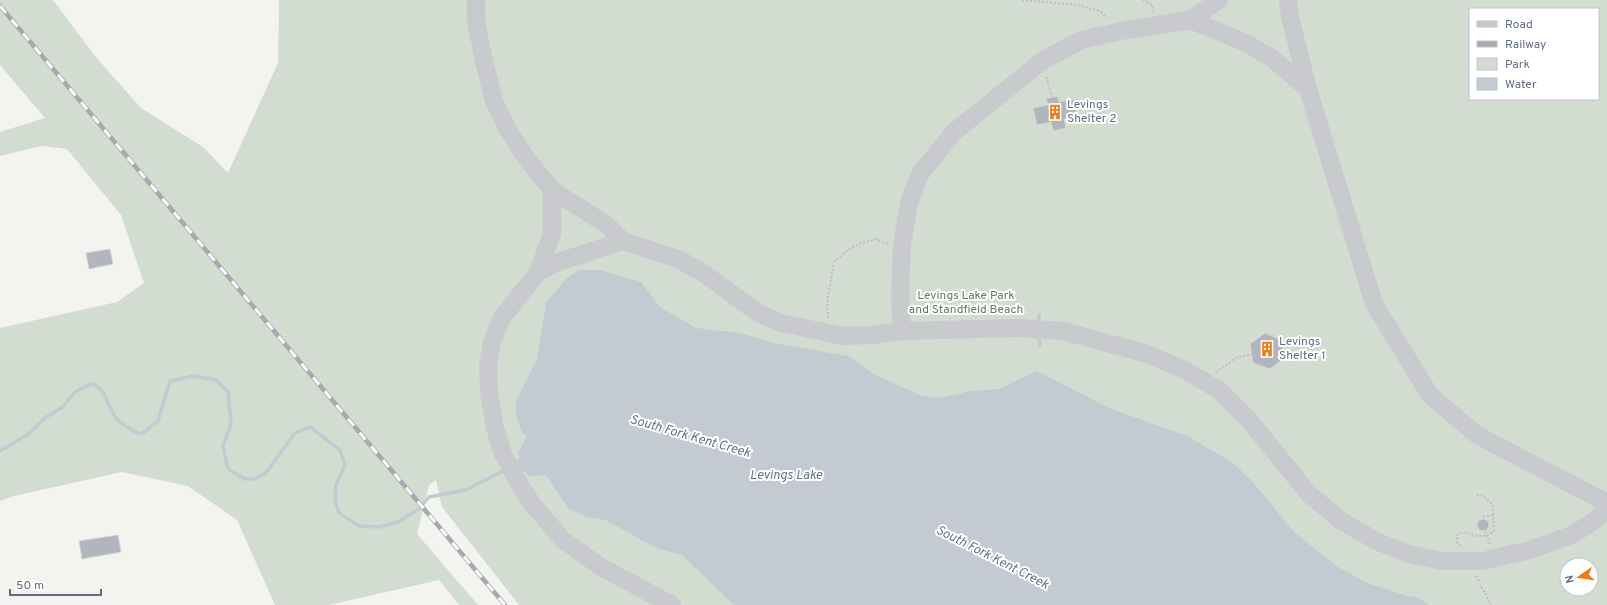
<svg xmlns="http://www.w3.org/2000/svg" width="1607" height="605" font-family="Overpass,sans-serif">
<rect width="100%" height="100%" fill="#f3f4f0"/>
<path fill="#d2dcd1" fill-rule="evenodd" d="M0 0H53L95 56 141 108 203 147 228 173 278 63 279 0H1607V605H519L442 507 436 480 429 485 417 534 478 605H459L439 580 329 605H275L237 520 188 486 122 472 14 496 0 501V328L117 302 144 283 121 215 67 149 41 146 0 156V132L45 118 0 65ZM1470 9H1598V99H1470ZM1567 565H1591V589H1567Z"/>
<polygon fill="#c3cad1" points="579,270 601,270 641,282 660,307 696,328 740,333 773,343 848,356 877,376 922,396 938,398 971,391 999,389 1037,371 1109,408 1187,436 1232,462 1252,481 1294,532 1339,568 1370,584 1407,596 1417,597 1429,605 734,605 683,556 652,546 606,520 586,517 568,508 546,475 528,476 526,471 523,472 517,460 520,457 518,453 527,436 522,432 516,414 516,401 537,359 546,303 567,278"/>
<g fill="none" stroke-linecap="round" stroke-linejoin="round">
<g stroke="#c3cad1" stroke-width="3.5">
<polyline points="1039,315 1039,323"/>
<polyline points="1039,338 1040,346"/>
<path d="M0 451 27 435 46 417 63 407 75 392 86 386 94 384C108 394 106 402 114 415 117 422 135 433 142 434L158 421 170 381 193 376 216 380 228 392 231 424 223 446 227 466 231 471 245 479H253L265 474 295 433 310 427 340 450 345 465 336 485 335 501 339 513 359 526 379 527 398 522 419 509 429 497 466 490 505 470"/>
</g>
</g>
<g fill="#b1b5bd" stroke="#d5d5d3">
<polygon points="1057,96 1059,102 1073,99 1077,116 1064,119 1066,128 1053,131 1051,122 1037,125 1033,108 1048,105 1046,99"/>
<polygon points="110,249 113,264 89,269 86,253"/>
<polygon points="1265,333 1281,340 1284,358 1270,369 1253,363 1250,344"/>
<circle cx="1483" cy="525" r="6"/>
<polygon points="118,535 121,552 82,559 79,541"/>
</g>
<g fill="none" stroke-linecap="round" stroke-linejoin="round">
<g stroke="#bdbec1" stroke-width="2" stroke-dasharray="2 2" stroke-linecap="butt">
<polyline points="1022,0 1078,5 1100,11 1107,18"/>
<polyline points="1143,0 1152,5 1153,12"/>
<polyline points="1046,77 1052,97"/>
<polyline points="828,318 827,303 834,262 848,250 861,243 876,239 888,244"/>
<polyline points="1216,372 1236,358 1252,354"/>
<polyline points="1483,517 1494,515"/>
<polyline points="1485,531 1490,544"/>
<path d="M1461 546 1457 542V535L1462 532C1476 535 1482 540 1494 531L1493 505 1483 496 1475 495"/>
<polyline points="1476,576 1491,605"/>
</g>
<g stroke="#c8cace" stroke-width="18">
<polyline points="476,0 476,21 484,61 494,101 508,130 526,158 552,190 607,225 623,241"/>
<polyline points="1288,0 1290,17 1308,89 1374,304 1430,395 1477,435 1607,503"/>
<polyline points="1190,20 1244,42 1273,59 1308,89"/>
<polyline points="552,190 552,234 538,272 501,319 492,342 488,366 489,393 495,428 503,454 520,485 533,505 563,540 601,567 672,605"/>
<polyline points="538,272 555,263 623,241 678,259 702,272 758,313 781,323 843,336 874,335 902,331 1019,328 1063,331 1144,353 1185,370 1220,391 1249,420 1309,494 1340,520 1376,541 1409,554 1442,561 1484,561 1494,558 1526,551 1572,535 1594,521 1607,509"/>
<polyline points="902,331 900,297 902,245 909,203 920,174 954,132 1042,61 1081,40 1126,30 1190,20 1219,0"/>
</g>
<g stroke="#a5a9b0" stroke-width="4.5">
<polyline id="rail" points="0,6 505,605"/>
</g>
<use href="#rail" stroke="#fff" stroke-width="3" stroke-dasharray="9" stroke-linecap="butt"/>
</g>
<defs>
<g id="building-bare" transform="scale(1.2)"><path d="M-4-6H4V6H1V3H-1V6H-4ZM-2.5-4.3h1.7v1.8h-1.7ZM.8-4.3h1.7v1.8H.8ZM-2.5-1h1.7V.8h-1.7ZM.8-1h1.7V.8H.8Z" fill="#ed7b17" stroke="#fff" stroke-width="2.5" paint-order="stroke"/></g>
</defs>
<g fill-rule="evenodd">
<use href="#building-bare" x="1055" y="112"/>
<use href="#building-bare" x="1267" y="349"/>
</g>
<g text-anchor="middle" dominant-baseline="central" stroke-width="4" stroke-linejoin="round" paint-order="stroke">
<g font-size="12" fill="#616c83" stroke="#fff" text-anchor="start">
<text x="1067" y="105">Levings<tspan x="1067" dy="14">Shelter 2</tspan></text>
<text x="1279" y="342">Levings<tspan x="1279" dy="14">Shelter 1</tspan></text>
</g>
<g font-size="12" fill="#617a61" stroke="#fff">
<text x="966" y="296">Levings Lake Park<tspan x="966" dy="14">and Standfield Beach</tspan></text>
</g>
<g font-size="13" font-style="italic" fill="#627487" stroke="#fff">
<text transform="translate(690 437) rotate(16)">South Fork Kent Creek</text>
<text x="786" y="476">Levings Lake</text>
<text transform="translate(992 558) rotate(27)">South Fork Kent Creek</text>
</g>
</g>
<rect x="1469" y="8" width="130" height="92" fill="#ffffff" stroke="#c0c4cd"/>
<rect x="1477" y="21" width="20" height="6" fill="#c8cace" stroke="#c0c4cd"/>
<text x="1505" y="28" font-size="12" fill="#616c83">Road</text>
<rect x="1477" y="41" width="20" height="6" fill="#a5a9b0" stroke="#c0c4cd"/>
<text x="1505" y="48" font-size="12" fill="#616c83">Railway</text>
<rect x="1477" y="58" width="20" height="12" fill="#d2dcd1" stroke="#c0c4cd"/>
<text x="1505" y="68" font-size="12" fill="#616c83">Park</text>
<rect x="1477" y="78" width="20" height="12" fill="#c3cad1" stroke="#c0c4cd"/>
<text x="1505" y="88" font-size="12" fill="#616c83">Water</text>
<g transform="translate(1579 577) rotate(257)"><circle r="19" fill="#ffffff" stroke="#c0c4cd"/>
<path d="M0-3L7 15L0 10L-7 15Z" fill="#ed7b17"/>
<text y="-6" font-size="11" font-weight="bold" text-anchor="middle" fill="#616c83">N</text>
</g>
<path d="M10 589v6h91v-6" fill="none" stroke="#616c83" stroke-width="2"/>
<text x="16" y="589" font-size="12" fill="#616c83" stroke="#ffffff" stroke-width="3" paint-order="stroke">50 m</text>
</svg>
